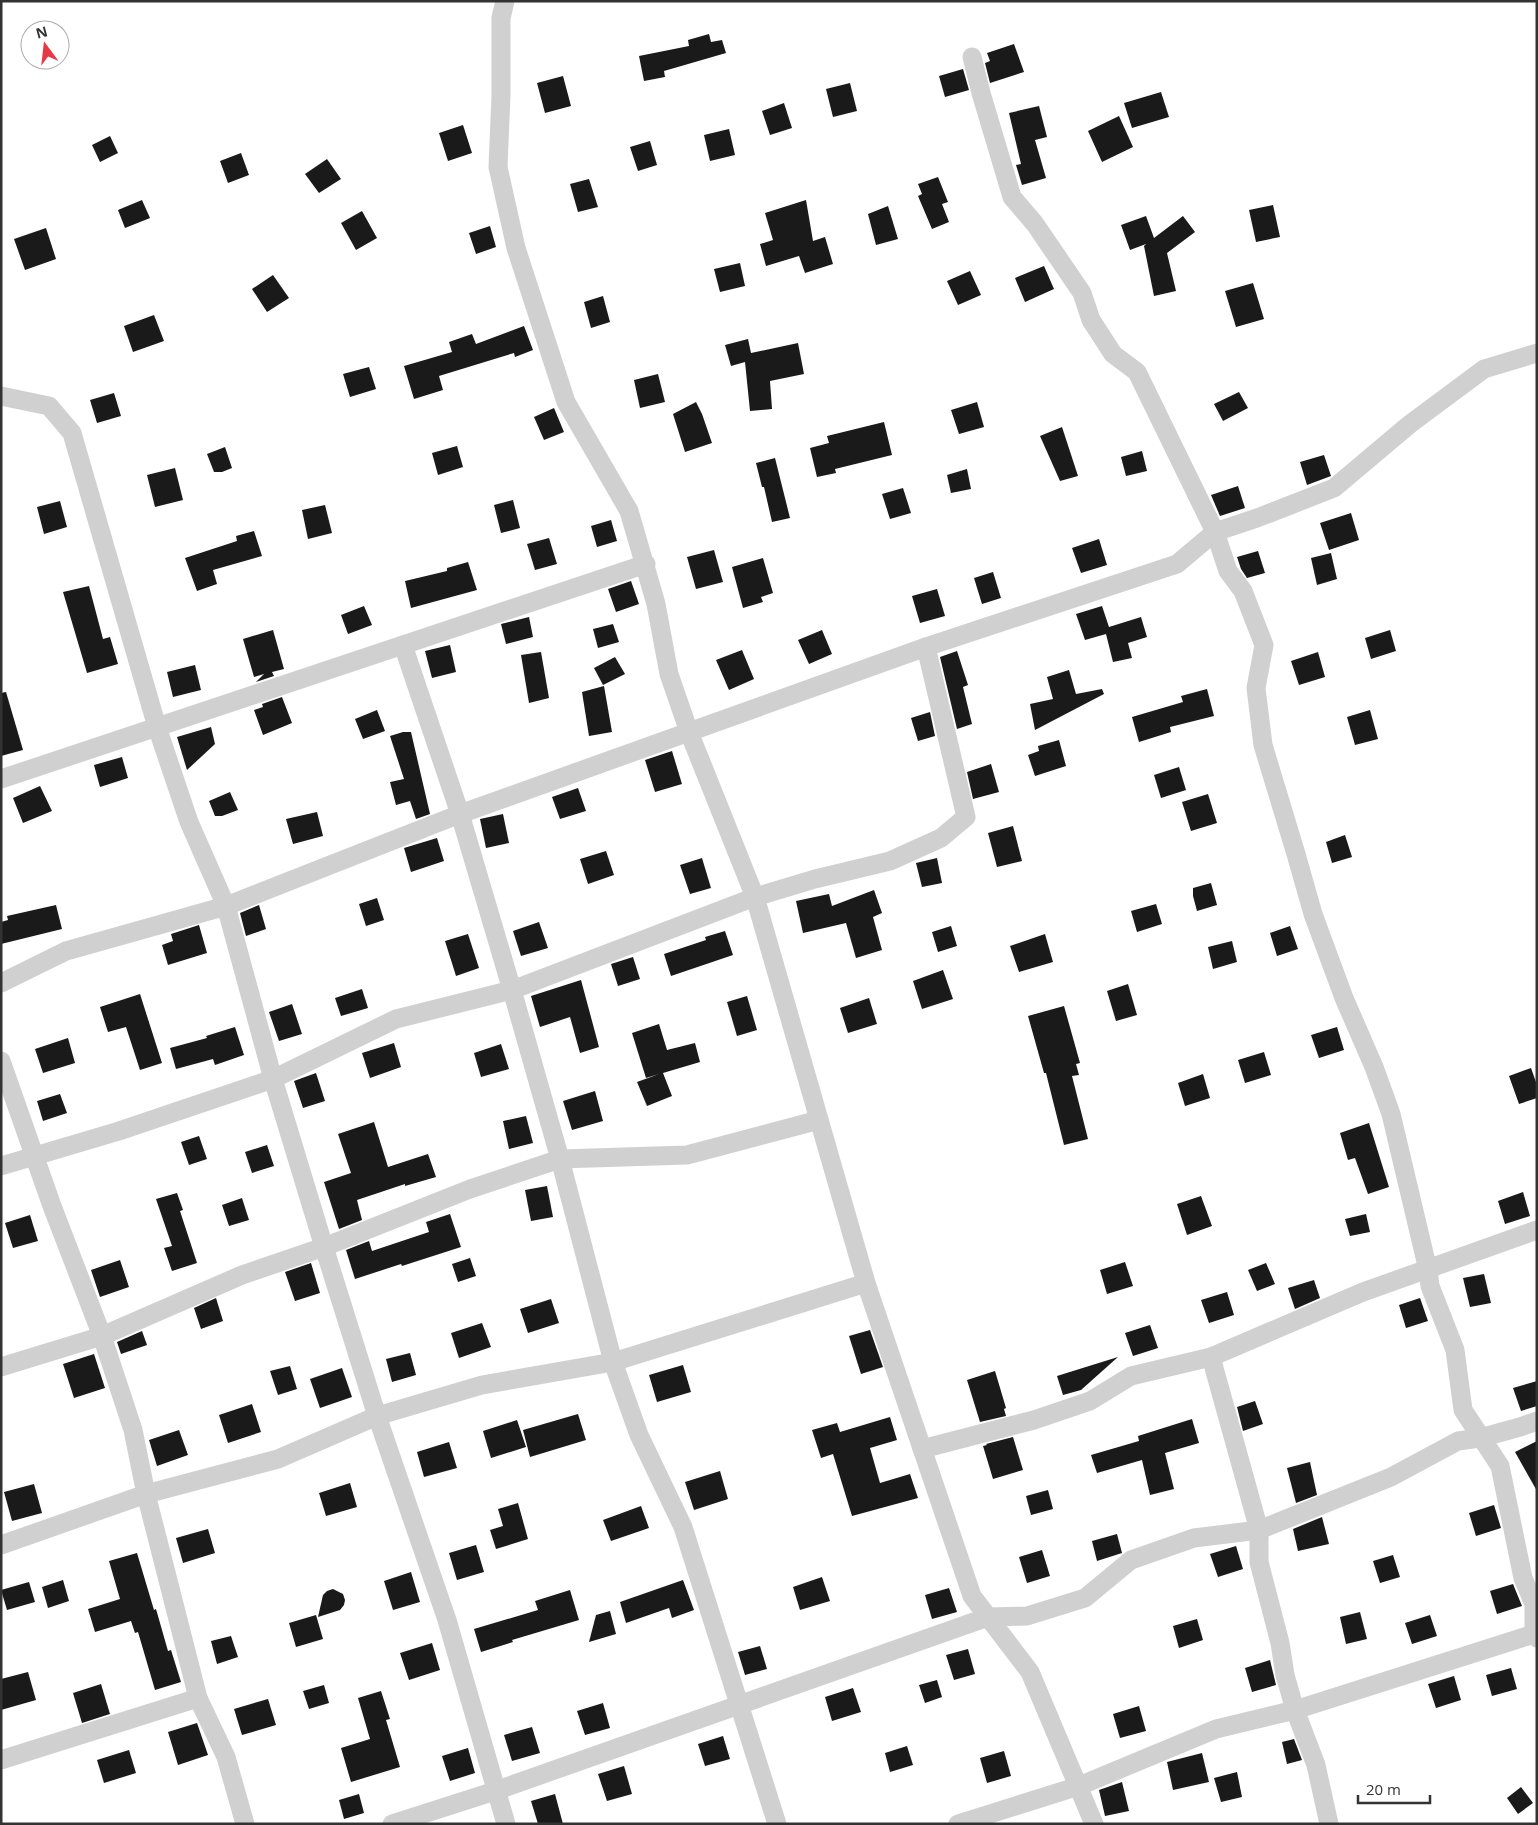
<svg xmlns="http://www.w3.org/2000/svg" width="1538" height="1825" font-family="'Open Sans',sans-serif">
<rect width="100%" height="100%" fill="#fff"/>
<g fill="#1a1a1a">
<polygon points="709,34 711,42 722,40 726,53 664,71 665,77 644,81 639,56 689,46 688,40"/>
<polygon points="1014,44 1024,72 990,83 985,63 990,61 987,53"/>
<polygon points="963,69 969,90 945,97 939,76"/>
<polygon points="563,76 571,106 545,113 537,83"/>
<polygon points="850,83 857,111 833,117 826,89"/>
<polygon points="1161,92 1169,117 1132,128 1124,103"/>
<polygon points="784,103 792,128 770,135 762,111"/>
<polygon points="1039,106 1047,137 1035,140 1046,178 1022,185 1016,165 1021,164 1009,113"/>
<polygon points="1119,116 1133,147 1102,162 1088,131"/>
<polygon points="463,125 472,153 448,161 439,133"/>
<polygon points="729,129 735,155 710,161 704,135"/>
<polygon points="110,136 118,153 100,162 92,145"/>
<polygon points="650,141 657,165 638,171 630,147"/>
<polygon points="241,153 249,175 228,183 220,161"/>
<polygon points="327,159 341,179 319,193 305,174"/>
<polygon points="938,177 948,202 942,204 949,222 932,229 918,196 922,194 918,184"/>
<polygon points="589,179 598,207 578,212 570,184"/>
<polygon points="142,200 150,218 125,228 118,210"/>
<polygon points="806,200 813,241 825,237 833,264 805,273 799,256 766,266 760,244 773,240 765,213"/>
<polygon points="1273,205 1280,237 1256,242 1249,210"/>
<polygon points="888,206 898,239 876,245 868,214"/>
<polygon points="362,211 377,238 356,250 341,223"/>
<polygon points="1146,216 1154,238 1183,216 1195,232 1167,253 1176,291 1154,296 1144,246 1146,244 1130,250 1121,225"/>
<polygon points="490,226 496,247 476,254 469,233"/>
<polygon points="46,228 56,259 25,270 14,239"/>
<polygon points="740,263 745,286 720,292 714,269"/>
<polygon points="1044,266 1054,289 1025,302 1015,278"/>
<polygon points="970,271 981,295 958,305 947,281"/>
<polygon points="273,275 289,298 267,312 252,289"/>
<polygon points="1253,283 1264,319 1236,327 1225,291"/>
<polygon points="603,296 610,322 591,328 584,302"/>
<polygon points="154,315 164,341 133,352 124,326"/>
<polygon points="524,326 533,350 515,357 514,353 439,376 443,390 414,399 404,366 452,352 449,342 472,334 476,344"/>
<polygon points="748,339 751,353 798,343 804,374 770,381 772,409 750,411 745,362 731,366 725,345"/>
<polygon points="369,367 376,389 350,397 343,374"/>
<polygon points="658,374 665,402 640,408 634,380"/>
<polygon points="1239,392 1248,408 1223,421 1214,404"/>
<polygon points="114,393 121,416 97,423 90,400"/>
<polygon points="696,402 702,414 712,443 685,452 673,414"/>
<polygon points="977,402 984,427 959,434 951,410"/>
<polygon points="554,408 564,432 544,440 534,417"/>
<polygon points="884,422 892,455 835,469 836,473 817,477 810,448 829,443 827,436"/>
<polygon points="1062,427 1078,476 1060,481 1040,436"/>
<polygon points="457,446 463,467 438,475 432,453"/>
<polygon points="225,447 232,468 222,472 214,472 207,454"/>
<polygon points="1142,451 1147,471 1126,476 1121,457"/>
<polygon points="1324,455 1331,476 1307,485 1300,462"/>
<polygon points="775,458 790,518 772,522 764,487 762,487 756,463"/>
<polygon points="175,468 183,500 155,507 147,475"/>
<polygon points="967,469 971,489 951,493 947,475"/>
<polygon points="1238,486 1245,508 1220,516 1211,495"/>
<polygon points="903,488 911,513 890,519 882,494"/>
<polygon points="513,500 520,528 501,533 494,505"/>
<polygon points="60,501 67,527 44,534 37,507"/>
<polygon points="325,505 332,533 308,539 302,510"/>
<polygon points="1351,513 1359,540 1329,550 1320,523"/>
<polygon points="611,520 617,541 597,547 591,526"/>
<polygon points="254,531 262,556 213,570 217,584 197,591 185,558 237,541 236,536"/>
<polygon points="549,538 557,564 535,570 527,544"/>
<polygon points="1099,539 1107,565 1081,573 1072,548"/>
<polygon points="714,550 723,582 696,589 687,557"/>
<polygon points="1258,551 1265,573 1247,578 1241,569 1237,557"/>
<polygon points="1331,553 1337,579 1317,585 1311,558"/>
<polygon points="763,558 773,593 761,597 763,602 743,608 732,567"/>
<polygon points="468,562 477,590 411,608 405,581 447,571 447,568"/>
<polygon points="993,572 1001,598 982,604 974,578"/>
<polygon points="631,581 639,604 616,612 608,589"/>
<polygon points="89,586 103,639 110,637 118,664 87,673 63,592"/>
<polygon points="937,589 945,616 920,623 912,596"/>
<polygon points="364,606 372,625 348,634 341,615"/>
<polygon points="1102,606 1109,627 1141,617 1147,637 1128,643 1132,658 1113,662 1106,634 1085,640 1076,614"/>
<polygon points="529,617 533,637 506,644 501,624"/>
<polygon points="613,624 619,642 598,648 593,629"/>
<polygon points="273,630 284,669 272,672 274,676 256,682 264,674 254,677 243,639"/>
<polygon points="822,630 832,654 809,664 798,640"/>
<polygon points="1390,630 1396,651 1371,659 1365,638"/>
<polygon points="450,645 456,672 432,678 425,651"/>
<polygon points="742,650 754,679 729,690 716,660"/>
<polygon points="957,651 968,685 963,687 972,724 957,729 940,657"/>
<polygon points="541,652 549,698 529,703 521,655"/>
<polygon points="1318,652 1325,677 1299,685 1291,661"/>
<polygon points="615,657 625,674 603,685 594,668"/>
<polygon points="195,665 201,690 173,697 167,672"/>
<polygon points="1069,670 1076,694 1102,689 1104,694 1035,730 1030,704 1053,699 1047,677"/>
<polygon points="604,686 612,732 589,736 582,692"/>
<polygon points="1207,689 1214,716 1170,727 1171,732 1139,742 1132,717 1183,702 1181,696"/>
<polygon points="6,692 23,750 1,756 1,693"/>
<polygon points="282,697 292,723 263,735 254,710 263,707 262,704"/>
<polygon points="377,710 385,731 363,739 355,719"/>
<polygon points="1370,710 1378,739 1355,745 1347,717"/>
<polygon points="930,712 935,736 918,741 911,718"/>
<polygon points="211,727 215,744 187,770 177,737"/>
<polygon points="403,732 411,732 430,814 416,819 410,801 396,805 390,782 404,779 390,736"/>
<polygon points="1059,740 1066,766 1035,776 1028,755 1039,751 1038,746"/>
<polygon points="672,751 682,784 655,792 645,760"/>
<polygon points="122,757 128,778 100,787 94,765"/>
<polygon points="991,764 999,792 973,799 967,772"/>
<polygon points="1179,767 1186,790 1161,798 1154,775"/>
<polygon points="40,786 52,811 23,823 13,798"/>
<polygon points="578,788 586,811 560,819 552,797"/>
<polygon points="230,792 238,810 222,816 215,816 209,801"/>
<polygon points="1208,794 1217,823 1191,831 1182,802"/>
<polygon points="317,812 323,836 293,844 286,819"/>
<polygon points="503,814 509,843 486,848 480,819"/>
<polygon points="1013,826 1022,861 997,867 988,833"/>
<polygon points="1345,835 1352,857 1332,863 1326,842"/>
<polygon points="437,838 444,861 411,872 404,848"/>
<polygon points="606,851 614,875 588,884 580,859"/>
<polygon points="702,858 711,888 690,894 680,865"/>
<polygon points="937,858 942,883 922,887 916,863"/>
<polygon points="1211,883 1217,905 1197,911 1193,896 1193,888"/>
<polygon points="874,890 882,913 873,917 882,950 856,958 846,923 803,933 796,901 829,894 832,906"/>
<polygon points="377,898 384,920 366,926 359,904"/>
<polygon points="1156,904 1162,924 1137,932 1131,911"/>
<polygon points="56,905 62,929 1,944 1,922 8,920 7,916"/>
<polygon points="259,905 266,929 246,936 240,913"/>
<polygon points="539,922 548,948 521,956 513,931"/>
<polygon points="199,925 207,953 168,965 162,945 173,941 171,934"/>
<polygon points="951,926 957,946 938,952 932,932"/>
<polygon points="1290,926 1298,949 1277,956 1270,933"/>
<polygon points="725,931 733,955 671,976 664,954 706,940 705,937"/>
<polygon points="468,934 479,968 456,976 445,941"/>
<polygon points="1045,934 1053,962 1019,972 1010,946"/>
<polygon points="1232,941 1237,962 1213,969 1208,947"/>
<polygon points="633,957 640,979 618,986 611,964"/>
<polygon points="943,970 953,999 922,1009 913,981"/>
<polygon points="581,980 599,1047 580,1053 570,1017 540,1027 531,996"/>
<polygon points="1128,984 1137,1015 1116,1021 1107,991"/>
<polygon points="362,989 368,1008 341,1016 335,998"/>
<polygon points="140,994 162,1063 140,1070 126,1027 108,1032 100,1007"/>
<polygon points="747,996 757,1030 737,1036 727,1002"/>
<polygon points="869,998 877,1024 848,1033 840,1008"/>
<polygon points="292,1004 302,1034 279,1041 269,1012"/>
<polygon points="1064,1006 1080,1063 1076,1064 1079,1075 1072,1076 1088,1139 1064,1145 1046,1073 1044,1073 1028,1016"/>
<polygon points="659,1024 667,1050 695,1043 700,1062 663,1073 672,1096 647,1106 637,1082 659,1074 646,1078 632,1033"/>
<polygon points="235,1027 244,1055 215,1065 213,1059 176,1069 170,1048 207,1038 206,1036"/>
<polygon points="1337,1027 1344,1050 1319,1058 1311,1035"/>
<polygon points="68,1038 75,1063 43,1073 35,1049"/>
<polygon points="394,1043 401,1067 370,1078 362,1053"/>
<polygon points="501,1044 509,1069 481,1077 474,1053"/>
<polygon points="1264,1052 1271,1075 1245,1083 1238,1060"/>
<polygon points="1531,1068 1537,1085 1537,1098 1519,1104 1509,1076"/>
<polygon points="316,1073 325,1101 303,1108 294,1081"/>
<polygon points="1203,1074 1210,1098 1185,1106 1178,1083"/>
<polygon points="595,1091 603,1121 572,1130 563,1101"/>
<polygon points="60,1094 67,1113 43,1121 37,1101"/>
<polygon points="526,1116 533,1143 509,1149 503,1121"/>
<polygon points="374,1122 388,1167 428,1154 436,1177 405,1186 405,1184 357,1200 362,1220 339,1229 324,1182 351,1173 338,1134"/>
<polygon points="1369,1123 1389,1187 1368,1194 1355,1158 1348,1160 1340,1133"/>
<polygon points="199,1136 207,1159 189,1165 181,1142"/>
<polygon points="267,1145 274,1166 252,1173 245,1152"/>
<polygon points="547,1186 553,1217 531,1221 525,1190"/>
<polygon points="1523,1192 1530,1216 1505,1224 1498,1201"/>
<polygon points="177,1193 183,1210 180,1211 197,1263 172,1271 164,1248 172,1246 156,1199"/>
<polygon points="1201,1196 1212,1226 1187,1235 1177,1204"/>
<polygon points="242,1198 249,1220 229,1226 222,1205"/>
<polygon points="450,1214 461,1247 402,1266 401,1264 355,1279 346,1250 369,1241 372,1251 429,1232 426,1222"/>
<polygon points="1366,1214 1370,1232 1350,1236 1345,1219"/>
<polygon points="30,1215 38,1241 13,1248 5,1223"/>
<polygon points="470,1258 476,1276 458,1282 452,1264"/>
<polygon points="120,1260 129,1287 100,1297 91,1270"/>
<polygon points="1125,1262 1133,1286 1107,1294 1100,1270"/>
<polygon points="311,1263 320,1293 295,1301 285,1272"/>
<polygon points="1266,1263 1275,1284 1257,1291 1248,1270"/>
<polygon points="1484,1274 1491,1303 1470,1307 1463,1278"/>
<polygon points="1314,1280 1320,1298 1295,1309 1288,1288"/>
<polygon points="1227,1292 1234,1315 1209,1323 1201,1300"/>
<polygon points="216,1298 223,1321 201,1329 194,1308"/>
<polygon points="1420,1298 1428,1321 1406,1328 1399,1305"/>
<polygon points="551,1299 559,1323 528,1333 520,1309"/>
<polygon points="482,1323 491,1347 459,1358 451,1333"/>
<polygon points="1150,1325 1158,1348 1133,1356 1125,1333"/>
<polygon points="870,1330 883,1367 861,1374 849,1336"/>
<polygon points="142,1331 147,1345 121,1354 117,1342"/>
<polygon points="410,1353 416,1375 392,1382 386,1359"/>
<polygon points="94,1354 105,1388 74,1398 63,1364"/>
<polygon points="1118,1357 1081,1390 1063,1395 1057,1376"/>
<polygon points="683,1365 691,1392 657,1402 649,1375"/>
<polygon points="290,1366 297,1389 278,1395 270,1371"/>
<polygon points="342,1368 352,1397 320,1408 310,1379"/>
<polygon points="995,1371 1006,1408 1004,1409 1006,1416 980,1422 967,1380"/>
<polygon points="1537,1381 1537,1406 1521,1411 1513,1388"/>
<polygon points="1255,1401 1263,1424 1243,1431 1237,1407"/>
<polygon points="252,1404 261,1432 228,1443 219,1415"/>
<polygon points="578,1414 586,1440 530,1457 523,1430"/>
<polygon points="890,1417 897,1440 870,1448 880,1483 910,1474 918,1498 852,1516 833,1454 821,1458 812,1430 837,1423 840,1432"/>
<polygon points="1192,1419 1199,1443 1165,1453 1174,1489 1150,1495 1142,1460 1097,1473 1091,1455 1139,1441 1138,1436"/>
<polygon points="517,1420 526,1447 491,1458 483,1431"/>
<polygon points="179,1430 188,1455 157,1466 149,1440"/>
<polygon points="1013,1437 1023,1470 993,1479 983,1446 987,1445 986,1444"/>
<polygon points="1537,1441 1537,1491 1515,1452"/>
<polygon points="449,1442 457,1468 424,1477 417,1452"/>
<polygon points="1310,1462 1317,1495 1296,1503 1287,1468"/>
<polygon points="720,1471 728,1499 694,1510 685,1482"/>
<polygon points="350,1483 357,1507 326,1516 319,1493"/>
<polygon points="34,1484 42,1513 12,1521 4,1492"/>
<polygon points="1048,1490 1053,1509 1031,1515 1026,1496"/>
<polygon points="518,1503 528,1539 496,1549 490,1530 503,1526 498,1509"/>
<polygon points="1494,1505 1501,1528 1476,1536 1469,1513"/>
<polygon points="641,1506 649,1528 611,1541 603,1520"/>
<polygon points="1322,1517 1329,1544 1298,1551 1293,1529"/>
<polygon points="208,1529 215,1553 183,1563 176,1538"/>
<polygon points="1117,1534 1122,1553 1097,1561 1092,1541"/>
<polygon points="476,1545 484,1572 457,1580 449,1553"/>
<polygon points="1236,1546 1243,1569 1218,1577 1210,1554"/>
<polygon points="1042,1550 1050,1576 1027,1583 1019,1557"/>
<polygon points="137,1553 154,1610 156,1609 168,1651 171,1650 181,1682 155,1690 138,1632 135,1633 131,1621 95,1632 88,1609 120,1599 109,1561"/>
<polygon points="1393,1555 1400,1577 1380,1583 1373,1561"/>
<polygon points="411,1572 420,1602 393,1610 384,1581"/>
<polygon points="822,1577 830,1601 800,1610 793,1587"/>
<polygon points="63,1580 69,1601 48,1608 42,1587"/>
<polygon points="683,1580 694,1610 672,1618 669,1608 626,1623 620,1602"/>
<polygon points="29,1582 35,1602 7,1610 1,1590"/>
<polygon points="1513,1584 1522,1606 1497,1614 1490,1591"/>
<polygon points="949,1588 957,1612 932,1619 925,1595"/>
<polygon points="333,1589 343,1594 345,1600 344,1605 340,1610 318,1617 323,1595 327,1591"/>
<polygon points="570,1590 579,1620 512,1640 513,1642 481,1652 474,1629 538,1610 535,1601"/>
<polygon points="610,1611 616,1634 589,1642 596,1615"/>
<polygon points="1360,1612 1367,1639 1346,1644 1340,1617"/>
<polygon points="316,1615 323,1639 296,1647 289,1623"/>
<polygon points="1430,1615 1437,1636 1412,1644 1405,1623"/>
<polygon points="1197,1619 1203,1640 1179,1648 1173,1626"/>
<polygon points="231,1636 238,1657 217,1664 211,1641"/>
<polygon points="432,1643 440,1670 409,1680 400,1653"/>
<polygon points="760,1646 767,1669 745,1675 738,1652"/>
<polygon points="968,1649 975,1674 954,1680 946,1655"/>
<polygon points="1270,1660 1276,1685 1252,1692 1245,1668"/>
<polygon points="1511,1668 1517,1689 1492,1696 1486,1675"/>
<polygon points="28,1672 36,1700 1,1710 1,1679"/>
<polygon points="1454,1676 1461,1700 1436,1708 1428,1684"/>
<polygon points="937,1680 942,1697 925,1703 919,1685"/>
<polygon points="101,1684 110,1714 82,1723 73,1693"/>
<polygon points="324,1685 329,1703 309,1709 303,1691"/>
<polygon points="853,1688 861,1712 832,1721 825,1697"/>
<polygon points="381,1691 390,1719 386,1720 400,1767 351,1782 341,1748 370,1739 358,1698"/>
<polygon points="268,1699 276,1725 242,1735 234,1709"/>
<polygon points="603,1703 610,1728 585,1735 577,1711"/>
<polygon points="1139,1706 1146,1731 1120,1738 1113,1714"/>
<polygon points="197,1723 208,1755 178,1765 168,1732"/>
<polygon points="532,1727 540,1753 512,1761 504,1735"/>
<polygon points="723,1736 730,1759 705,1766 698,1744"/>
<polygon points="1294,1739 1302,1760 1287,1764 1282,1742"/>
<polygon points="907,1746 913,1765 890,1772 885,1753"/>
<polygon points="468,1748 475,1773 450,1781 442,1756"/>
<polygon points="129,1750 136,1773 104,1783 97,1760"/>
<polygon points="1004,1751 1011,1776 987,1783 980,1758"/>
<polygon points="1202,1753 1209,1782 1173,1790 1167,1762"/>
<polygon points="624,1766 632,1794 607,1801 598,1774"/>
<polygon points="1237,1772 1242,1797 1221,1802 1214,1778"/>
<polygon points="1122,1782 1129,1811 1105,1816 1099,1790"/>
<polygon points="1521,1787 1533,1803 1518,1814 1507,1798"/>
<polygon points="359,1794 364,1813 344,1819 339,1800"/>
<polygon points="555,1794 563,1824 538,1824 531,1801"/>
</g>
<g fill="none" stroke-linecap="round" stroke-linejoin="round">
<g stroke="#d0d0d0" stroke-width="19">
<polyline points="505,1 501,18 501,95 498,167 516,248 566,402 629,511 656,604 669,674 689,732 755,897 866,1283 972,1596 1030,1672 1094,1824"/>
<polyline points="972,57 981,93 1012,197 1035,224 1082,293 1091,320 1113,354 1137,372 1215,532 1228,571 1243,591 1264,645 1256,688 1263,745 1296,854 1313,914 1344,998 1374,1067 1391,1114 1428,1270 1430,1286 1455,1350 1463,1410 1500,1466 1523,1578 1534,1604 1534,1635 1537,1638"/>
<polyline points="1,396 49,406 72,433 157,727 189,822 226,906 273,1079 324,1247 377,1416 447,1620 506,1824"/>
<polyline points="403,645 460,814 512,990 560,1159 613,1362 639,1435 683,1527 777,1824"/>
<polyline points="926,647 1177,564 1215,532 1257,518 1334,488 1410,424 1484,369 1537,353"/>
<polyline points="1,779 646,564"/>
<polyline points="1,983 66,951 226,906 460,814 926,647 966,817 941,838 890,861 815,879 755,897 512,990 396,1019 273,1079 119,1131 1,1166"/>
<polyline points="1,1061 52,1206 102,1336 133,1430 146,1494 198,1698 226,1757 245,1824"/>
<polyline points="1211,1357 1259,1530 1259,1562 1280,1643 1285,1675 1295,1710 1316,1765 1329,1824"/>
<polyline points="1,1367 102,1336 242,1275 324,1247 470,1189 560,1159 687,1155 819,1120"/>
<polyline points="922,1449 1034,1420 1090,1401 1131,1376 1211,1357 1363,1292 1537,1230"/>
<polyline points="1,1545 146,1494 278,1459 377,1416 482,1385 613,1362 866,1283"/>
<polyline points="1,1760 198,1698"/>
<polyline points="392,1824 495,1791 988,1617 1027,1616 1085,1598 1131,1560 1194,1538 1259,1530 1391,1477 1458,1441 1480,1438 1520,1427 1537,1421"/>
<polyline points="958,1824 1079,1786 1216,1729 1295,1710 1537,1633"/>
</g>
</g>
<rect width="1538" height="1825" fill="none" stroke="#333333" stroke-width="5"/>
<g transform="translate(45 45) rotate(345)"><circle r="24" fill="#ffffff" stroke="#adadad"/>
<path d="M0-4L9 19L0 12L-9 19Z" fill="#e63946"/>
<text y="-8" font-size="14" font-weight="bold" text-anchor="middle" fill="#333333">N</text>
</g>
<path d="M1358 1795v8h72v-8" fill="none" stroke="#333333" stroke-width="2.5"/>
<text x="1366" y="1795" font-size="15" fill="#333333" stroke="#ffffff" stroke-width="4" paint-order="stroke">20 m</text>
</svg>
